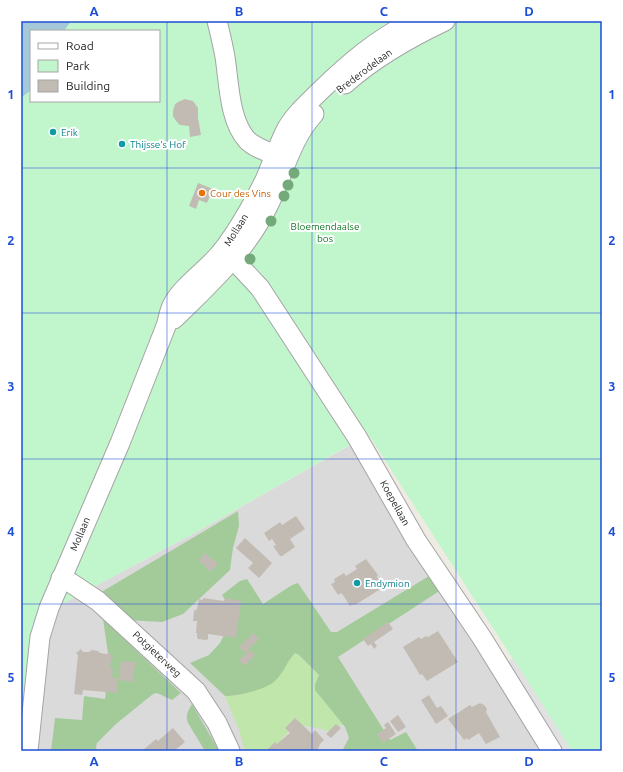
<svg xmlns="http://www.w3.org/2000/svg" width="623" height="772" font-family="Ubuntu,sans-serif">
<rect width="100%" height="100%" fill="#eeebe3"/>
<polygon fill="#dbdada" points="363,438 558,751 21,751 21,613 34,619 202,529"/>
<path fill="#c1e6ab" d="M294 653 299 655 319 675 318 678 343 724 331 732C319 729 305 723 293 728 289 730 285 736 281 740L286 744 280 751H245L239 730 225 696H235L282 671 289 659Z"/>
<g fill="#a3cb9a">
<polygon points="238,511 239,526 233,548 230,570 183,614 162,622 126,620 98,594"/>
<path d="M434 573 444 588 338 657 390 740 406 732 418 751H342L349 738 345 727 315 690V685L319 675 299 655 295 653C287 661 283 674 275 681 265 690 238 696 225 696L190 663 209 655 220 643 229 625 231 609 222 595 240 581 247 579 263 604 292 585 298 583 331 632H337Z"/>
<polygon points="103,619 181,693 172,700 157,693 153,694 116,724 97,743 96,747 97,751 51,751 55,718 82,720 84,696 105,699 109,660"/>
<path d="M192 704 219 751H205L188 723C185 715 188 711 192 704Z"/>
</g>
<path fill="#c1f6cc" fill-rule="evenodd" d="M21 21H602V751H572L370 437 362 438 202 529 34 619 24 751H21ZM31 31H159V101H31Z"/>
<polygon fill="#e1e1e1" points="513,658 572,751 558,751 503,665"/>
<polygon fill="#a5c8d9" points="21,21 71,21 64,31 31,31 31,90 21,98"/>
<g fill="#c2bbb3">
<polygon points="185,99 193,101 198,108 198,118 201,135 190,137 189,126 180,125 176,121 173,116 173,111 175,104 180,101"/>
<polygon points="198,183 213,189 207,203 199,200 196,209 189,206"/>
<polygon points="296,516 305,529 290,539 295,547 282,556 280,556 273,546 276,545 272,539 269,541 264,533 280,522 282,525"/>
<polygon points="245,538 272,563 259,578 248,568 253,563 236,548"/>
<polygon points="205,553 218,564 211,572 198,560"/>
<polygon points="366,559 378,575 377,577 382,585 378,588 379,590 355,605 354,604 350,606 343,595 341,593 338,595 331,584 335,582 334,579 344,573 346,576 357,569 355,566"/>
<polygon points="203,598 224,601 225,598 241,601 236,638 208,634 208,639 206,640 198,639 197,637 197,633 196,633 197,621 193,621 194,611 197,609 199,599 203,600"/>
<polygon points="388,622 393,629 374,642 377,646 374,649 371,644 368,646 363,639"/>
<polygon points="438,631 458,662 427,681 422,674 420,675 403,647 419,637 421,639 426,636 428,637"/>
<polygon points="253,633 259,639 245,653 239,647"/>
<polygon points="81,649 83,652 89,652 92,650 98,651 100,653 107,654 109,652 113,657 111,659 110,667 113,669 112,677 118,678 117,693 83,690 82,695 74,694 78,655 76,653"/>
<polygon points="250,650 255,655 245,666 239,660"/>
<polygon points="121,661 135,662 133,682 119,680"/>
<polygon points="429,695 437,708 441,706 448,716 436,724 421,700"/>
<polygon points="480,703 484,705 487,709 486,712 500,737 486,744 479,733 468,740 467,738 464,740 448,719 470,705 472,707"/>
<polygon points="398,715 406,727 398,732 390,721"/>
<polygon points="295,718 312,734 315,730 324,740 320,744 318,749 316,751 269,751 268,749 275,742 277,744 290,733 285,728"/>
<polygon points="388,722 396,734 383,743 377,734 386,728 384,725"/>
<polygon points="336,724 341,728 331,738 326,734"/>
<polygon points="173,728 185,742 174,751 142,751 156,739 158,741"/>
</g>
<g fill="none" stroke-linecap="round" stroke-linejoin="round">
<g stroke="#a4a4a4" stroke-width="21">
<g id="minor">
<path d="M217 21C220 33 223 45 225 57 229 82 229 120 247 140 257 150 273 153 286 159"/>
<path d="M345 84C374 58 409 38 445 21"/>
<polyline points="222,251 233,259 260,288 357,437 416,540 482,638 552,751"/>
<path d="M174 319C210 284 247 250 269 204 284 173 291 139 314 114"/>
<polyline points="61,578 71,583 98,601 196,691 217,723 230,751"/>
<path d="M28 751 40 637 49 608 120 443 166 326C168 320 169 312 172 306 182 285 209 269 223 250 239 229 253 204 265 180 272 164 278 146 286 130 294 115 308 103 320 91 348 64 379 37 414 21"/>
</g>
</g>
<use href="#minor" stroke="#fff" stroke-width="19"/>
</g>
<g fill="#74aa7a">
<circle cx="294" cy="173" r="5.5"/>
<circle cx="288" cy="185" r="5.5"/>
<circle cx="284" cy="196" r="5.5"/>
<circle cx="271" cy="221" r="5.5"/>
<circle cx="250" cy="259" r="5.5"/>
</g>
<path fill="none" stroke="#1d4ed8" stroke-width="1" stroke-opacity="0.55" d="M167 21V751M312 21V751M456 21V751M21 168H602M21 313H602M21 459H602M21 604H602"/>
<g fill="#0f9aa8" stroke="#fff" stroke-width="1.5">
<circle cx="53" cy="132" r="4"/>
<circle cx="122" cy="144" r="4"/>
<circle cx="357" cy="583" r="4"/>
</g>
<circle fill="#e8710a" stroke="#fff" stroke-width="1.5" cx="202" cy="193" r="4"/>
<g text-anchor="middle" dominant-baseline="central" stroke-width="4" stroke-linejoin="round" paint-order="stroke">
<g font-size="10" fill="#1d1d1d" stroke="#fff">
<text transform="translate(364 71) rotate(-37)">Brederodelaan</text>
<text transform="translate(236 230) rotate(-58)">Mollaan</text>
<text transform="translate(395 503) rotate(61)">Koepellaan</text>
<text transform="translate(80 534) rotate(-67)">Mollaan</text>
<text transform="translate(157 654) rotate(43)">Potgieterweg</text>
</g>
<g font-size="10" fill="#0d838f" stroke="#fff" text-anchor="start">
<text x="61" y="132">Erik</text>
<text x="130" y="144">Thijsse's Hof</text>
<text x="365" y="583">Endymion</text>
</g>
<g font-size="10" fill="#c56008" stroke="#fff" text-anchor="start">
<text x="210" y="193">Cour des Vins</text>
</g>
<g font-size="10" fill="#117525" stroke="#fff">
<text x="325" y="226">Bloemendaalse<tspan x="325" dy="12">bos</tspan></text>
</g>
</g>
<rect width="623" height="772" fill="none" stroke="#ffffff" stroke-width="44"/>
<rect x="30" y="30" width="130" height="72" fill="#ffffff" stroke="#a5a5a5"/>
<rect x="38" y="43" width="20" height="6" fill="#ffffff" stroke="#a5a5a5"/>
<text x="66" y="50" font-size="12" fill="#1d1d1d">Road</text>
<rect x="38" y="60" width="20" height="12" fill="#c1f6cc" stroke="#a5a5a5"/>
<text x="66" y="70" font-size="12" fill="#1d1d1d">Park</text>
<rect x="38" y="80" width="20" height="12" fill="#c2bbb3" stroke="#a5a5a5"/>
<text x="66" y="90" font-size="12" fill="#1d1d1d">Building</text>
<rect x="22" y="22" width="579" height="728" fill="none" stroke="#1d4ed8" stroke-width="1.5"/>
<g font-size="13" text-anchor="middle" font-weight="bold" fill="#1d4ed8">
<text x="94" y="16">A</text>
<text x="239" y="16">B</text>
<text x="384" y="16">C</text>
<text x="529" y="16">D</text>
<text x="11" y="99">1</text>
<text x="612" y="99">1</text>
<text x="11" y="245">2</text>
<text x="612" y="245">2</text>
<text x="11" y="391">3</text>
<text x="612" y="391">3</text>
<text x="11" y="536">4</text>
<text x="612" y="536">4</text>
<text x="11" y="682">5</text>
<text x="612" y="682">5</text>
<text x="94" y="766">A</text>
<text x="239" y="766">B</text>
<text x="384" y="766">C</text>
<text x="529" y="766">D</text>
</g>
</svg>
